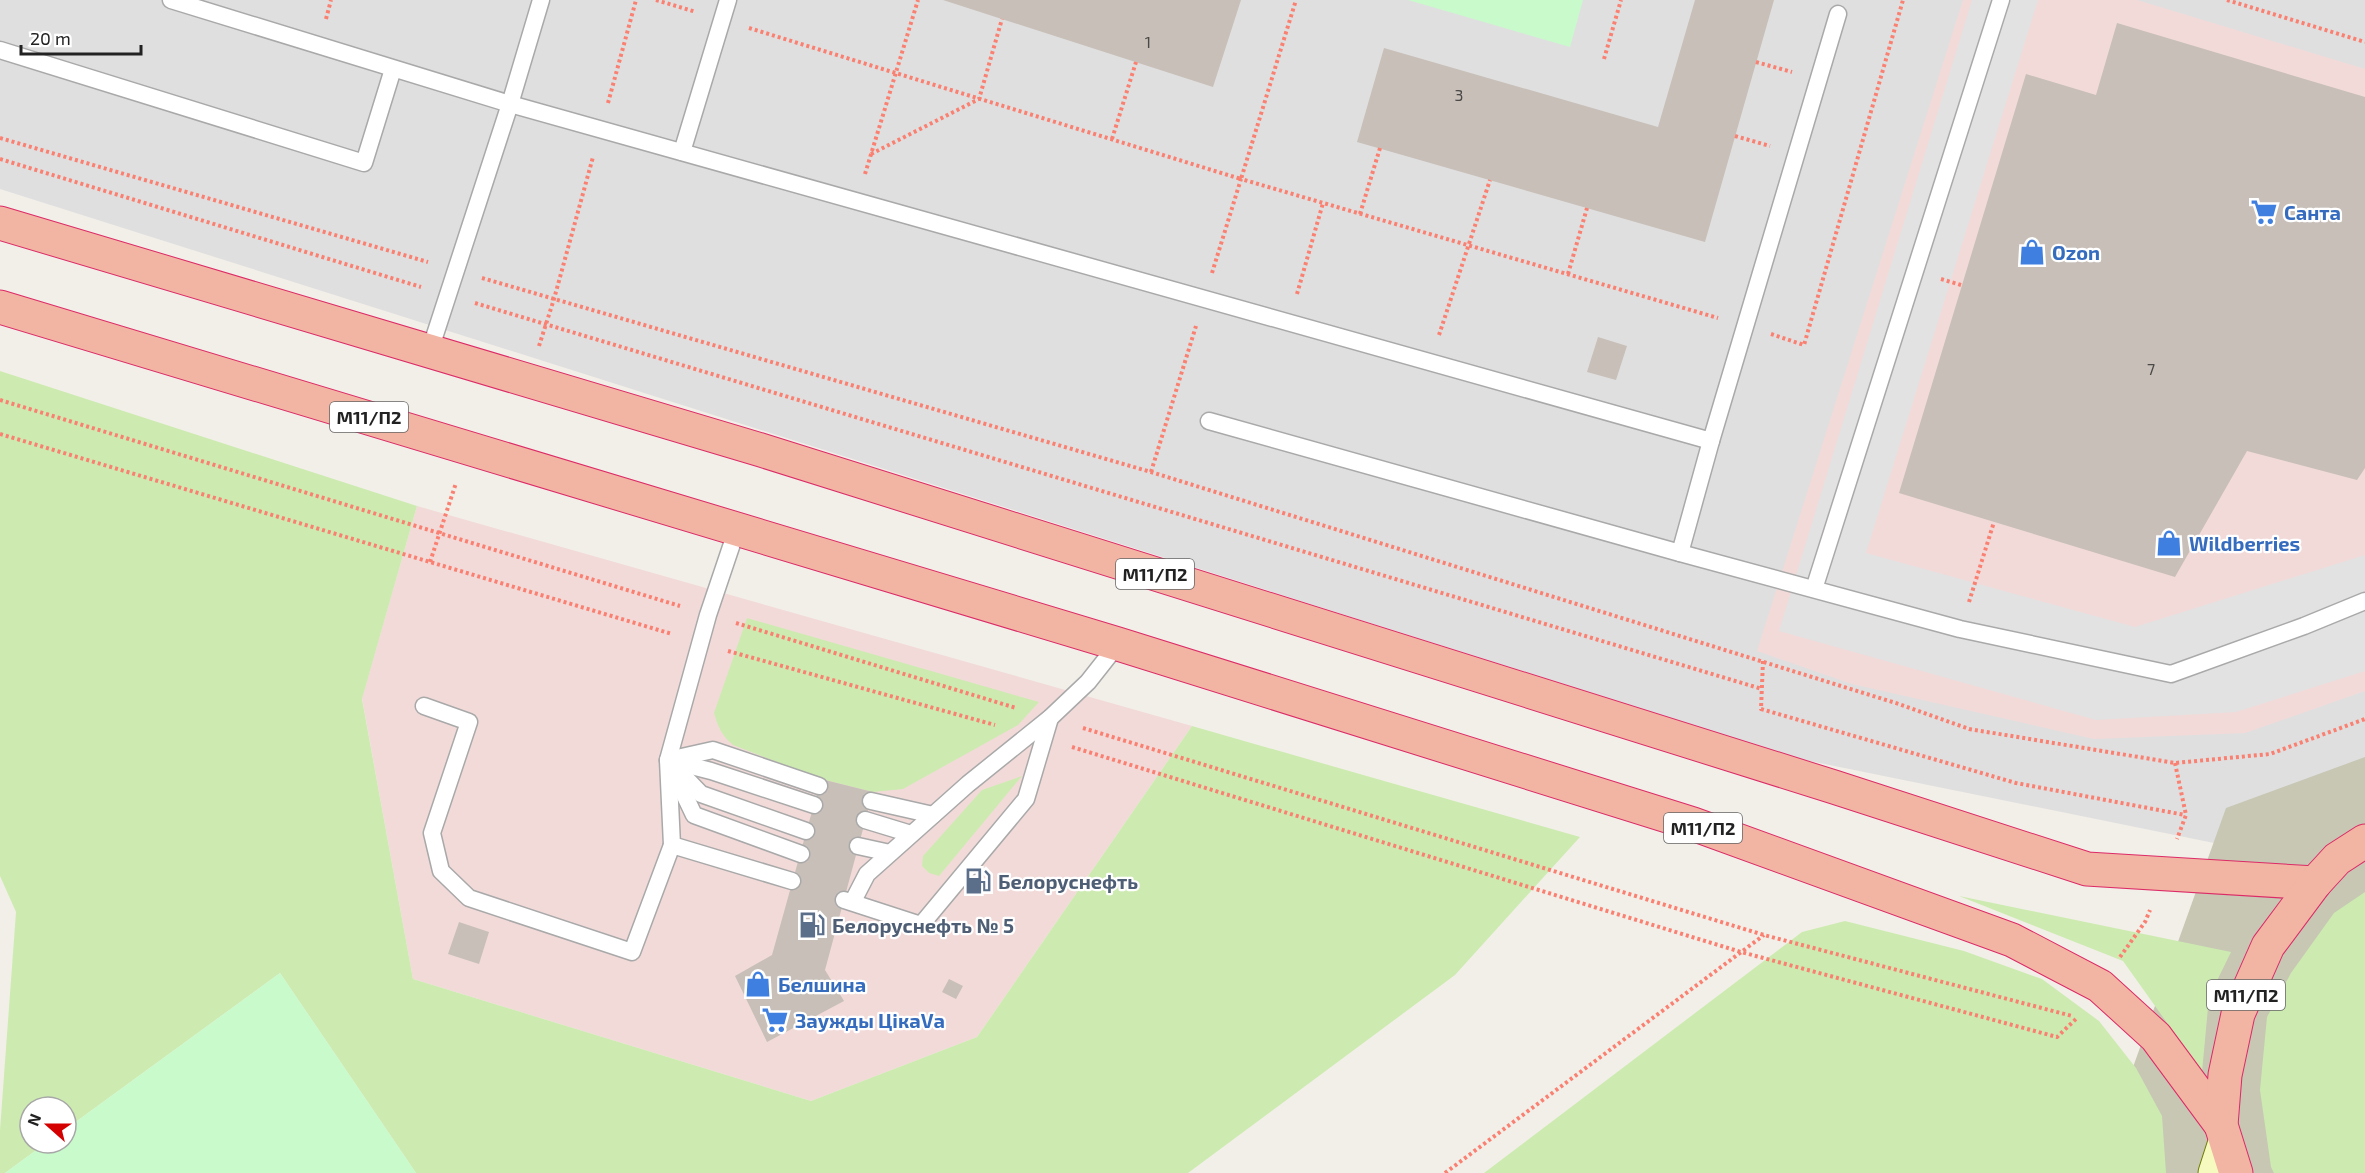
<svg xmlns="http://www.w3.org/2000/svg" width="2365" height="1173" font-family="'Exo 2',sans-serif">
<rect width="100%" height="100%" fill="#f2efe9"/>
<polygon fill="#e0dfdf" points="0,0 2365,0 2365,799 2219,844 1800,759 0,189"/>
<g fill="#f2dad9">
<polygon points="1963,0 2137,0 2365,69 2365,691 2245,733 2094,739 1852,684 1757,651"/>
<polygon points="417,506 1192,726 977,1037 811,1101 413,979 362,698"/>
</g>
<polygon fill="#c7c7b4" points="2365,757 2365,1173 2095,1173 2226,808"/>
<g fill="#cdebb0">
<polygon points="0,371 417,506 362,699 413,979 811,1101 977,1037 1192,726 1580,837 1455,975 1188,1173 416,1173 280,973 66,1129 66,1107 30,1107 30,1143 46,1143 5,1173 0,1173 0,1130 16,912 0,876"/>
<path d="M747 618 1039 702 1018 725 903 789 873 792 821 779 733 745C722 736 718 727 714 713Z"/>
<polygon points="1022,776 939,876 929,873 922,866 923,856 982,790"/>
<polygon points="2365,892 2365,1173 2274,1173 2271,1167 2260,1090 2267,1017 2291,973 2334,913"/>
<polygon points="1959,896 2231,952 2209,997 2202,1072 2123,961"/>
<polygon points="1845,921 1964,951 2042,979 2099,1021 2136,1068 2162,1116 2166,1173 1484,1173 1802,932"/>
</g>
<g fill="#c8facc">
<polygon points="1408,0 1583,0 1570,47"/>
<polygon points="280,973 416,1173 5,1173 46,1143 66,1143 66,1129"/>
</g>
<polygon fill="#e2e2e2" points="1972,0 2038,0 1866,553 2135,627 2365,555 2365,671 2236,712 2096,720 1779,631"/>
<g fill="#c7bfb8">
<polygon points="943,0 1241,0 1213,87"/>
<polygon points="1695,0 1774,0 1705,242 1357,142 1384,48 1658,127"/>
<polygon points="2117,23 2365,97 2365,468 2357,480 2247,451 2175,577 1899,493 2026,74 2096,95"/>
<polygon points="1598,337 1627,346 1616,380 1587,372"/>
<polygon points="821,779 873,792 825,970 844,1001 767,1042 735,976 772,955"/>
<polygon points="459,922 489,932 479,964 448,954"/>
<polygon points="949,979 963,986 956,999 942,992"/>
</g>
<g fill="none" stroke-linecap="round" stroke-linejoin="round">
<g stroke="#a9a9a9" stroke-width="19">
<g id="service">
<polyline points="171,0 510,104 1711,441 1838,14"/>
<polyline points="0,50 364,163 393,69"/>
<polyline points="682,152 728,0"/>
<polyline points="430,350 510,104 541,0"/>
<polyline points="1209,421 1680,553 1711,441"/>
<polyline points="737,529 708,615 668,760 672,845 792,881"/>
<polyline points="1680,553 1960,629 2171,674 2304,626 2365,601"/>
<polyline points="1814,589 2001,0"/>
<polyline points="424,706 469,722 432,833 441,871 469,898 632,952 672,845"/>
<polyline points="668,760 713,750 819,786"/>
<polyline points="672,761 711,771 814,805"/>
<polyline points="672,769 694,815 801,854"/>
<polyline points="677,769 701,794 806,831"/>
<polyline points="871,801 933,815"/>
<polyline points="865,820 911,834"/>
<polyline points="858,846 890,853"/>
<polyline points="844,900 921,925 1026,799 1050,718"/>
<polyline points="853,901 867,874 968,784 1050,718 1088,682 1118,644"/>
</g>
</g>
<g stroke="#707d05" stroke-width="35">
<polyline id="secondary" points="2215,1173 2225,1142"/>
</g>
<g stroke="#dc2a67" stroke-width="35">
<g id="trunk">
<polyline points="0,223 761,450 1834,787 2087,869 2315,883"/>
<polyline points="0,307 1118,644 1693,824 2012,940 2100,986 2156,1037 2221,1125"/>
<polyline points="2236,1173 2221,1125 2225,1075 2238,1014 2268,946 2315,883 2337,859 2365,841"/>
</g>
</g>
<g stroke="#fa8072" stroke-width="4" stroke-dasharray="3 3" stroke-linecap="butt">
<polyline points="656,0 696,12"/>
<polyline points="2227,0 2365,42"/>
<polyline points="326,19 331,0"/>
<polyline points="749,28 1241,179 1296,0"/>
<polyline points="1604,59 1621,0"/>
<polyline points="1756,62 1792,72"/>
<polyline points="608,103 636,0"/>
<polyline points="1735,136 1770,146"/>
<polyline points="0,138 428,262"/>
<polyline points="1112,139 1136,62"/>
<polyline points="871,154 979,99 1002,19"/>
<polyline points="0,159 421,287"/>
<polyline points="865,174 918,0"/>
<polyline points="1360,214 1380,148"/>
<polyline points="1212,273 1241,179 1718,318"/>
<polyline points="1568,274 1587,208"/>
<polyline points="482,278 1151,472 1899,704 1969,729 2175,763 2270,754 2365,719"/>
<polyline points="1941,279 1961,285"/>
<polyline points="1297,294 1323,203"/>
<polyline points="475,303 1762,689"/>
<polyline points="1771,334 1804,345 1903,0"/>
<polyline points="1439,335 1490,180"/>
<polyline points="539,346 554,299 593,157"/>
<polyline points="0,400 680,606"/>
<polyline points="0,434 672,634"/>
<polyline points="1151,472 1196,326"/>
<polyline points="430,562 456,483"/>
<polyline points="1969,602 1994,522"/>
<polyline points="736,623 1016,708"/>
<polyline points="728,651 995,725"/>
<polyline points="1763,661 1761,709 2016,783 2185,815"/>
<polyline points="1083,728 1764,935 2072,1016"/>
<polyline points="1072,747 1741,952 2057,1037 2077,1018"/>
<polyline points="2175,763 2186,815 2177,839"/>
<polyline points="2120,957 2145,922 2150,910"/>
<polyline points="1445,1173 1764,935"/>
</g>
<use href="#service" stroke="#fff" stroke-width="16"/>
<use href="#secondary" stroke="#f7fabf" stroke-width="33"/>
<use href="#trunk" stroke="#f2b4a3" stroke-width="33"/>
</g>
<defs>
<g id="supermarket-bare" transform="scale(2.07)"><path d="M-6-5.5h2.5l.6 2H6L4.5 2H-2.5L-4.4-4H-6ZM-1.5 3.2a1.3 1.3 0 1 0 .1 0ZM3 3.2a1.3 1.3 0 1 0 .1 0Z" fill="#3f7fe0" stroke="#fff" stroke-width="2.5" paint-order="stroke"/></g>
<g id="shop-bare" transform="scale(2.07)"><path d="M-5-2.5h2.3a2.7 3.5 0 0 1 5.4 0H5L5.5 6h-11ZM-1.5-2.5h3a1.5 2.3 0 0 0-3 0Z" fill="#3f7fe0" stroke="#fff" stroke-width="2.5" paint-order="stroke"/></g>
<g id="fuel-bare" transform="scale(2.07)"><path d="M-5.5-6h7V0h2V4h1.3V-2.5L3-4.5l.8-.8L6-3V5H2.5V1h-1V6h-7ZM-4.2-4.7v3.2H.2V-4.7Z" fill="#5c6f8a" stroke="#fff" stroke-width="2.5" paint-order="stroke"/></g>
</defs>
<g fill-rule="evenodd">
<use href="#supermarket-bare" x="2264" y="212"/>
<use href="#shop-bare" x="2032" y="252"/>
<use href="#shop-bare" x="2169" y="543"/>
<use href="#fuel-bare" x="978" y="881"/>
<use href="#fuel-bare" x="812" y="925"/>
<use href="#shop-bare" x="758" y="984"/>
<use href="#supermarket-bare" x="775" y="1020"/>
</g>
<g text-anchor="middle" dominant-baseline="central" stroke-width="4.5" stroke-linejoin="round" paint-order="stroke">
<g font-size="16" fill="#4b4948">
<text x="1148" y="41">1</text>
<text x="1459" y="94">3</text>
<text x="2151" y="368">7</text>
</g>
<g fill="#fff" stroke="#646464" stroke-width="1.5">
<rect x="330" y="402" width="78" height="30" rx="4.5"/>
<rect x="1116" y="559" width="78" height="30" rx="4.5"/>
<rect x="1664" y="813" width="78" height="30" rx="4.5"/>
<rect x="2207" y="980" width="78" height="30" rx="4.5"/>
</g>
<g font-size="18" font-weight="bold" fill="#222">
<text x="369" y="417">М11/П2</text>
<text x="1155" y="574">М11/П2</text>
<text x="1703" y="828">М11/П2</text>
<text x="2246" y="995">М11/П2</text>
</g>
<g font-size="20" font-weight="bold" fill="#366cbe" stroke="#fff" text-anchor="start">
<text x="2284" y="212">Санта</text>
<text x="2052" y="252">Ozon</text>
<text x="2189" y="543">Wildberries</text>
<text x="778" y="984">Белшина</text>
<text x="795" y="1020">Заужды ЦікаVа</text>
</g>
<g font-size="20" font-weight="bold" fill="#4e5e75" stroke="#fff" text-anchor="start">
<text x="998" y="881">Белоруснефть</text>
<text x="832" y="925">Белоруснефть № 5</text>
</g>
</g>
<g transform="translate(48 1125) rotate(291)"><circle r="28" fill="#ffffff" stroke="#a7a7a7" stroke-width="1.5"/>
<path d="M0-4.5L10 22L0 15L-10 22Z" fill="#d40000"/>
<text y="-9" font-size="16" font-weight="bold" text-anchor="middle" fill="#222222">N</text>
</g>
<path d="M21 45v9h120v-9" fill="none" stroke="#222222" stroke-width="3"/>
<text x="30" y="45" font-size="18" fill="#222222" stroke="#ffffff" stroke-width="4.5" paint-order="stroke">20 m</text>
</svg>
